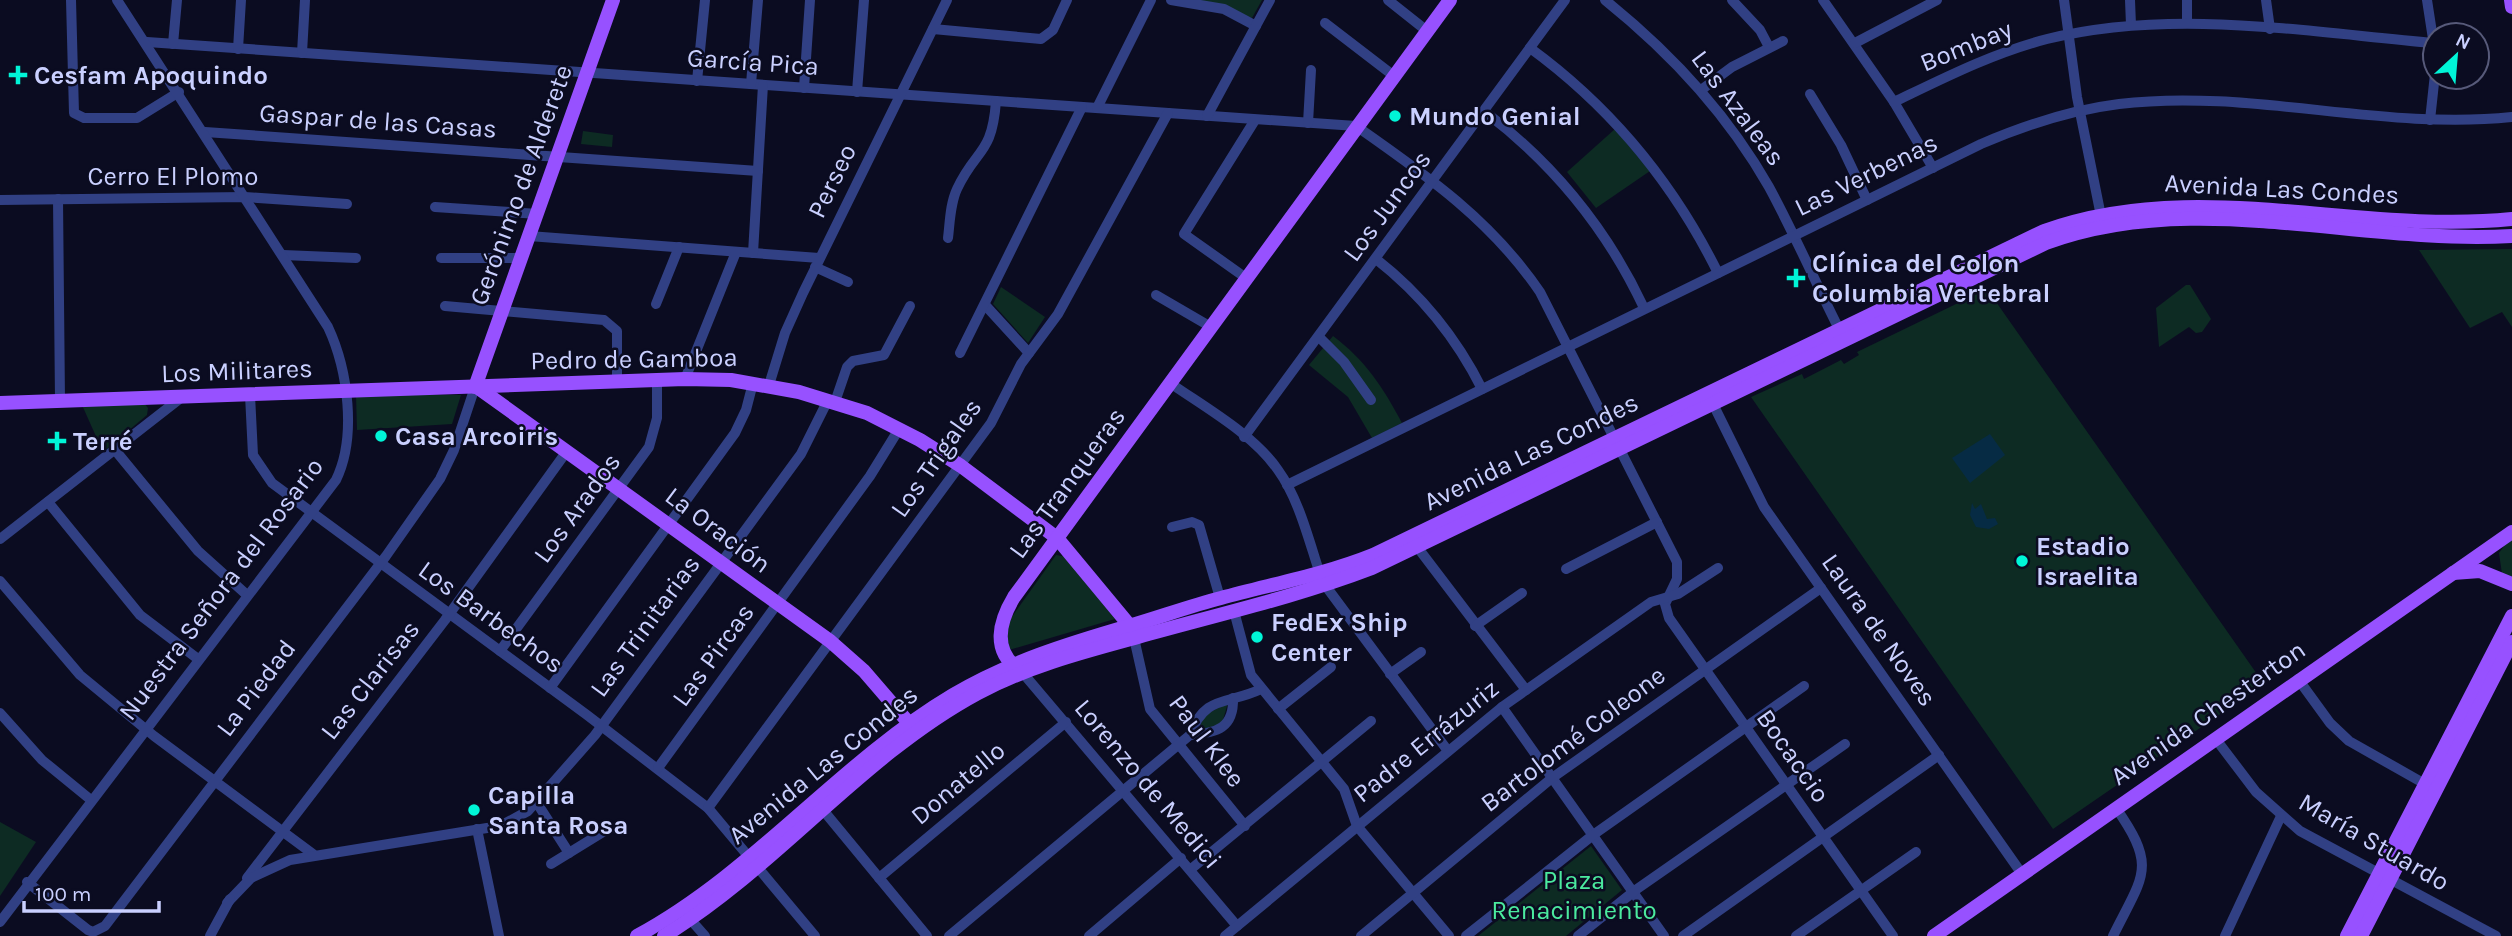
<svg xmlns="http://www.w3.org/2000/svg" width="2512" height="936" font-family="Karla,sans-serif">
<rect width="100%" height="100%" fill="#0b0c21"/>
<g fill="#0d2b23">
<polygon points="1170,0 1262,0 1252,18"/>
<polygon points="1615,129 1650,171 1596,208 1567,172"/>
<polygon points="583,131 613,135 612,147 581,144"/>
<polygon points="2512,249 2512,327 2502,312 2470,328 2419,250"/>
<polygon points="2186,285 2190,285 2211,319 2202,332 2196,333 2189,327 2159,347 2156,308"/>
<polygon points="1001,287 1045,317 1028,343 993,304"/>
<polygon points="1987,289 2264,684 2053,829 1751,397 1802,374 1804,379 1841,360 1844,364 1859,355 1857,352"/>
<path d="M1333 336C1365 360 1383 387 1402 423L1372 438 1348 397 1309 365Z"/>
<polygon points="356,395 461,395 452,424 357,430"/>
<polygon points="144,403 148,408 147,415 103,452 82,405"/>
<polygon points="2512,535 2512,578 2502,574 2499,553"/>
<polygon points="1056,555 1067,557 1115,619 1009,650 1006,625"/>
<polygon points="1228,703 1222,723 1199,731 1203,716"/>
<polygon points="0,822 36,842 0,896"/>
<polygon points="1591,846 1622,890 1566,936 1478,936"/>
</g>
<g fill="#062b44">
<polygon points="1990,434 2005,455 1970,483 1952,458"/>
<polygon points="1972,503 1975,509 1981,504 1987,519 1995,518 1998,524 1989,529 1976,527 1970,515"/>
</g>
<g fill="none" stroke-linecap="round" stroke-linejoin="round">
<g stroke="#314084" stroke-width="10">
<polyline points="71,0 74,113 84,118 137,118 179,92"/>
<polyline points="1171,0 1224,9 1256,26"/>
<polyline points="1388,0 1427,31"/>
<path d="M1605 0C1671 53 1727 113 1769 187 1795 235 1817 286 1842 335"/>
<polyline points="1732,0 1760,30 1769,47"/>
<polyline points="1823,0 1894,102 1933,168"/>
<polyline points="2064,0 2077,97 2102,221"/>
<polyline points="2130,0 2131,25"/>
<polyline points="2266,0 2270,29"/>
<polyline points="2427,0 2435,52"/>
<polyline points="1325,23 1394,76"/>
<polyline points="2187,23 2187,0"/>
<polyline points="933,29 1041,39 1053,30 1067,0"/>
<path d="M147 42 1356 126C1426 175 1491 220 1540 292L1677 562V579L1665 604 1669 618 1893 936"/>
<polyline points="1855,43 1937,0"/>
<polyline points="173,44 177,0"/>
<path d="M1530 48C1612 108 1673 182 1718 273"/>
<polyline points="238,49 241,0"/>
<polyline points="302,53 305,0"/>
<polyline points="697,81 705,0"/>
<polyline points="751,84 758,0"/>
<polyline points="804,88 810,0"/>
<polyline points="1701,90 1732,67 1783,41"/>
<polyline points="857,92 864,0"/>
<polyline points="1810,94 1841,145 1867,200"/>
<path d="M1894 102C1944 78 1993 53 2047 39 2173 8 2306 32 2434 43"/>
<polyline points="1097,108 1151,0"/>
<path d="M1484 111C1554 164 1607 229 1644 308"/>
<polyline points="1207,116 1270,0"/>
<polyline points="2430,120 2435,74"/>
<polyline points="1308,123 1311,70"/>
<polyline points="205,132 758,171"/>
<polyline points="58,199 60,401"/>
<polyline points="0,200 245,197 347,204"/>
<polyline points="435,207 538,214"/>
<polyline points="529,236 819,258"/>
<path d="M948 238C950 222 950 204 957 189 976 148 992 156 996 101"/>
<polyline points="753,253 763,85"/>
<polyline points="283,255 356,258"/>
<polyline points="441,258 521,258"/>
<path d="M1376 259C1422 295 1456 337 1482 389"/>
<polyline points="815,267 848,282"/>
<polyline points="1246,278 1184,234 1255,120"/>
<polyline points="1156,295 1211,327"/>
<polyline points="656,304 679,247"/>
<polyline points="445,306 604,320 617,331 617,381"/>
<polyline points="986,306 1029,353"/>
<polyline points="1319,337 1344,362 1371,400"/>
<polyline points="960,353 1082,107"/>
<polyline points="685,379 736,252"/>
<path d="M1170 383C1206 408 1253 434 1278 470 1299 499 1309 541 1320 574"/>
<polyline points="769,385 785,333 803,293 947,0"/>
<polyline points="250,395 253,455 272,483 587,715 708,808 815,936"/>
<polyline points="835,402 847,367 853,361 884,355 910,306"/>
<polyline points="1713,404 1764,507 2022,874"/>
<polyline points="1244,437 1565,0"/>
<polyline points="115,450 198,551 247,595"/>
<path d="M1287 485 1981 144C2025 125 2071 110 2119 104 2250 88 2381 131 2512 117"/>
<polyline points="48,502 140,615 198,659"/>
<polyline points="1172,527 1192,522 1199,525 1220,598"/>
<polyline points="0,539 182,397"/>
<polyline points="1418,548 1526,690"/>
<polyline points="1566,569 1657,522"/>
<polyline points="0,581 80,675 154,736 313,854"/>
<polyline points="1325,585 1448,751"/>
<polyline points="1234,611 1251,675 1344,789 1357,826 1449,936"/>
<polyline points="1475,626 1522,593"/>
<polyline points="1134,638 1150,709 1245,826"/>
<polyline points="500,651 649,447 657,418 657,380"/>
<polyline points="1022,672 1237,926"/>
<polyline points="1390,674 1421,652"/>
<polyline points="2298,679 2330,723 2349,741 2425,784"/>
<polyline points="550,688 735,433 746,410 753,383"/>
<polyline points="1502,707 1664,936"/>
<polyline points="1278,709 1331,667"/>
<polyline points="0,713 42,760 91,800"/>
<path d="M1190 735C1217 733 1234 728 1233 698"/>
<polyline points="2215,738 2256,792 2300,831 2496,936"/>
<polyline points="658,768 870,476 899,429"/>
<polyline points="537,803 569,853"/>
<polyline points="708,808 991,423 1021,364 1058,314 1168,113"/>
<polyline points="823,810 927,936"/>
<polyline points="477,829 499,936"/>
<polyline points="551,864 603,832"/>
<polyline points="1191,869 1371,721"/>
<polyline points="247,878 445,620 567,451"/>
<polyline points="879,878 1066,722"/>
<polyline points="27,882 88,930 93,932 105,926 386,556 440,479 454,450 475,387"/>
<polyline points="227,903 251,878 290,860 487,828 504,824 528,811 595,735 801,454 828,400"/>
<polyline points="690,919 705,936"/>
<path d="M0 922 336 480C357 437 348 370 328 327L117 0"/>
<polyline points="210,936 230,899"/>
<path d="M949 936 1190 735C1205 694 1228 705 1261 689"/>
<polyline points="1089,936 1181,858"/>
<polyline points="1225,936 1502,707 1651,602 1678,594 1718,568"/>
<polyline points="1361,936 1552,778 1821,588"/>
<polyline points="1466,936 1593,835 1804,686"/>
<polyline points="1578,936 1637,889 1845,744"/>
<polyline points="1683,936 1939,755"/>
<polyline points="1796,936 1916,852"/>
<path d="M2113 936C2143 875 2158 868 2116 808"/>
<polyline points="2225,936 2281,816"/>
</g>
<g stroke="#9751ff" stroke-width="14">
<polyline points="2511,0 2512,7"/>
<polyline points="475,387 613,0"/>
<polyline points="477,387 830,641 864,671 914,729"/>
<polyline points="0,403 685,379 731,380 799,392 867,413 920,440 961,466 1057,538 1130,626"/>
<polyline points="2453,573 2480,571 2512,584"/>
<path d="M1018 669C992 650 999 622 1014 597L1450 0"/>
<path d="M637 936C754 873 839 763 953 695 1009 662 1067 644 1129 626 1160 617 1190 606 1221 598 1272 584 1323 575 1373 555L2044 231C2197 176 2356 235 2512 219"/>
<path d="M664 936C777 867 861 756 978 693 1029 666 1083 652 1138 637 1216 615 1296 597 1372 568L2046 243C2196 188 2357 245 2512 236"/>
<polyline points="1934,936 2512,532"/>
<polyline points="2347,936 2512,616"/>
<polyline points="2361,936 2512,642"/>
</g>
</g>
<g fill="#00f5d7" stroke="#0b0c21" stroke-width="2.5">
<path d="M14.5 64.5h7v7h7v7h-7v7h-7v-7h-7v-7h7z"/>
<circle cx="1395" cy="116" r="7"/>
<path d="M1792.5 267.5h7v7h7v7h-7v7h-7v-7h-7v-7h7z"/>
<circle cx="381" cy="436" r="7"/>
<path d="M53.5 430.5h7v7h7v7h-7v7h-7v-7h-7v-7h7z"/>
<circle cx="2022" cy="561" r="7"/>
<circle cx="1257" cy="637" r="7"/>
<circle cx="474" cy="810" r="7"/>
</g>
<g text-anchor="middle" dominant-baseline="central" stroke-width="5" stroke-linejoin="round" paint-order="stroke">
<g font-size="26" fill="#cad0ff" stroke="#0b0c21">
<text transform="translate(1966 46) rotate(-22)">Bombay</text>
<text transform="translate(753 62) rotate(4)">García Pica</text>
<text transform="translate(1738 108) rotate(53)">Las Azaleas</text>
<text transform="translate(378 121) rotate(4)">Gaspar de las Casas</text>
<text transform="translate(1866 175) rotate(-26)">Las Verbenas</text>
<text x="173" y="176">Cerro El Plomo</text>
<text transform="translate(832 181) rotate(-64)">Perseo</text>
<text transform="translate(521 185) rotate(-70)">Gerónimo de Alderete</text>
<text transform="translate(2282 189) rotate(3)">Avenida Las Condes</text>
<text transform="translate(1387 206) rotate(-54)">Los Juncos</text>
<text transform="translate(634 359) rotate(-1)">Pedro de Gamboa</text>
<text transform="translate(237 371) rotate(-2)">Los Militares</text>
<text transform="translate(1531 452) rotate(-26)">Avenida Las Condes</text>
<text transform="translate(936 458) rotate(-55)">Los Trigales</text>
<text transform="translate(1067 483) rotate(-54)">Las Tranqueras</text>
<text transform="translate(577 508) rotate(-54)">Los Arados</text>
<text transform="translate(718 530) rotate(37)">La Oración</text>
<text transform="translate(221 589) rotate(-53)">Nuestra Señora del Rosario</text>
<text transform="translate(491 617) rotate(36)">Los Barbechos</text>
<text transform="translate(645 626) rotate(-54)">Las Trinitarias</text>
<text transform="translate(1879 630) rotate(55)">Laura de Noves</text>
<text transform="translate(713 655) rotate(-54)">Las Pircas</text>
<text transform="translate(370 680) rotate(-52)">Las Clarisas</text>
<text transform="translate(256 688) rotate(-53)">La Piedad</text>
<text transform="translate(2208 713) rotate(-35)">Avenida Chesterton</text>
<text transform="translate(1573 739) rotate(-37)">Bartolomé Coleone</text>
<text transform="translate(1207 741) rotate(53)">Paul Klee</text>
<text transform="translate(1426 741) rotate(-39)">Padre Errázuriz</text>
<text transform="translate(1793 756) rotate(55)">Bocaccio</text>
<text transform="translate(823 765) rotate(-39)">Avenida Las Condes</text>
<text transform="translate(958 783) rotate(-40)">Donatello</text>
<text transform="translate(1148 784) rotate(50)">Lorenzo de Medici</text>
<text transform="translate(2374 842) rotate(30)">María Stuardo</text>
</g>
<g font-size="26" font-weight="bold" fill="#cad0ff" stroke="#0b0c21" text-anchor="start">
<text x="34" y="75">Cesfam Apoquindo</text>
<text x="1409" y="116">Mundo Genial</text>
<text x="1812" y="263">Clínica del Colon<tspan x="1812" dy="30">Columbia Vertebral</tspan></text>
<text x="395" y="436">Casa Arcoiris</text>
<text x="73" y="441">Terré</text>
<text x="2036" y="546">Estadio<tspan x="2036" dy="30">Israelita</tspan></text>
<text x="1271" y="622">FedEx Ship<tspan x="1271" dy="30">Center</tspan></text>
<text x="488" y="795">Capilla<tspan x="488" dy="30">Santa Rosa</tspan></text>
</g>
<g font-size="26" fill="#4bea9f" stroke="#0b0c21">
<text x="1574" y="880">Plaza<tspan x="1574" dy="30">Renacimiento</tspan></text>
</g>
</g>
<g transform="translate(2456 56) rotate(26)"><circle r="33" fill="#0b0c21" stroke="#575a7a" stroke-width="2"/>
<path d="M0-5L12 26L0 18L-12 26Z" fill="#00f5d7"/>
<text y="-10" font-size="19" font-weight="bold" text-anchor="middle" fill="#cad0ff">N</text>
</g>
<path d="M24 901v10h135v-10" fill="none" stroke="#cad0ff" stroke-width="3.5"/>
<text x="35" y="901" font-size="21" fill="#cad0ff" stroke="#0b0c21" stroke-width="5" paint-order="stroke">100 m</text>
</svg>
